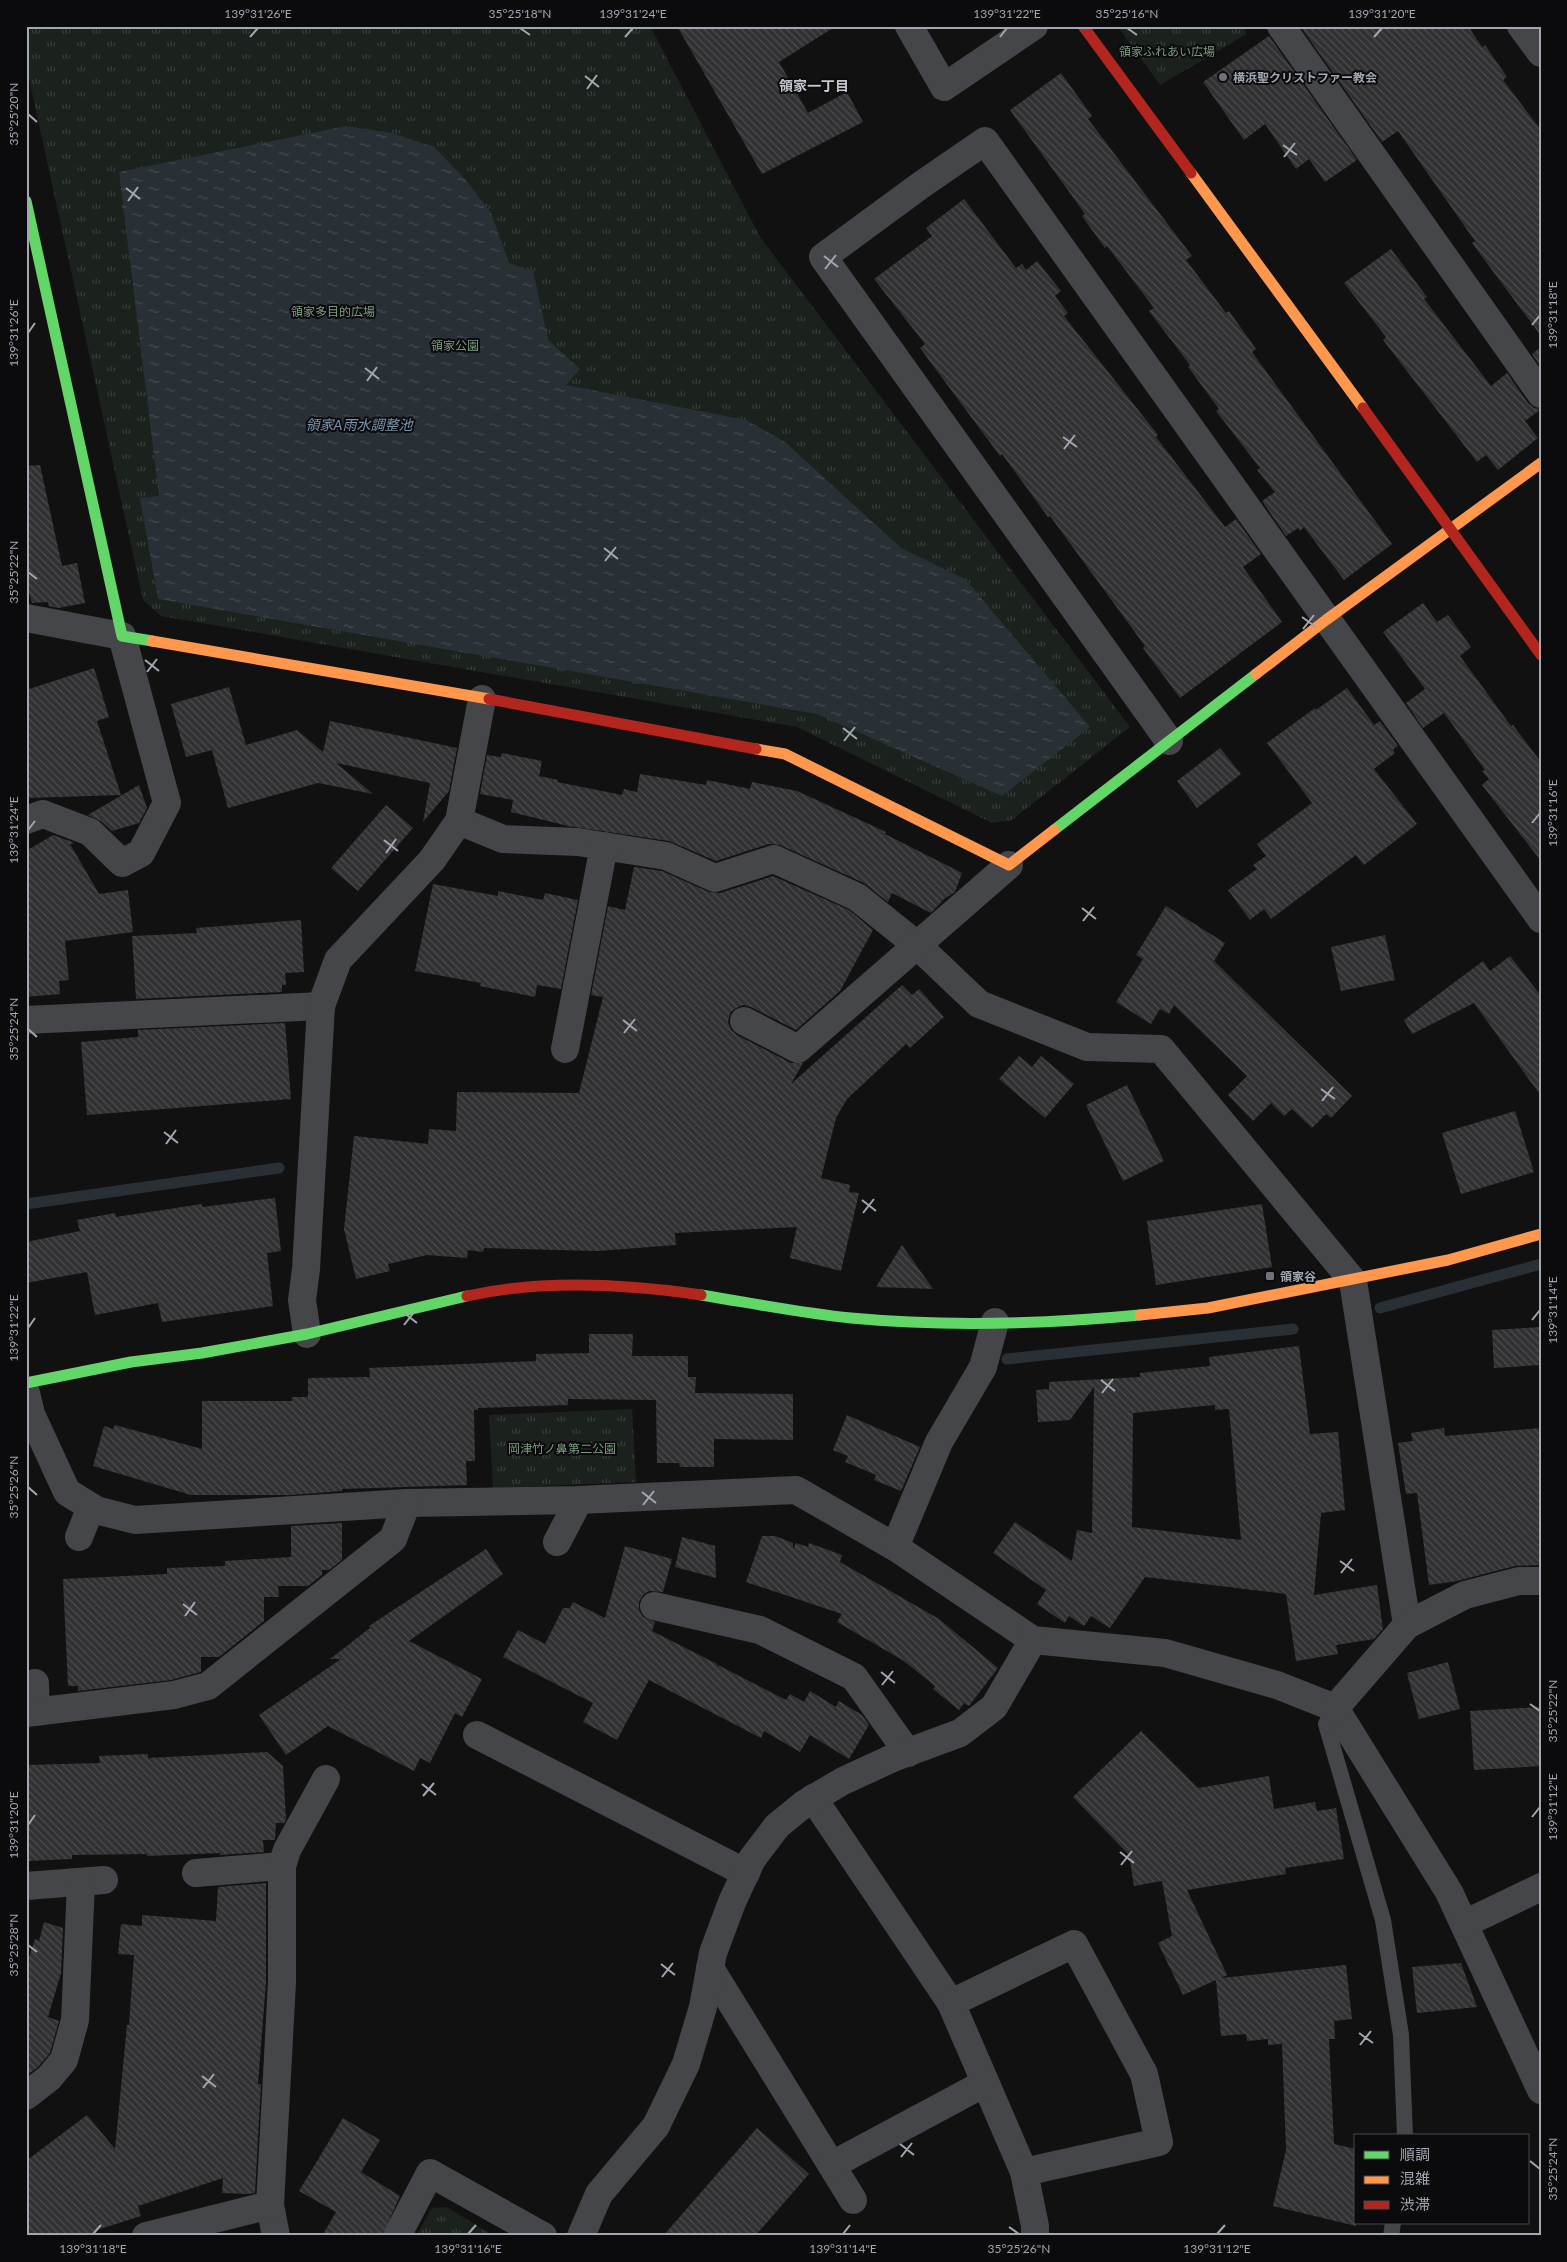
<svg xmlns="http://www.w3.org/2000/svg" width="1567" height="2262" font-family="Lato,'Noto Sans JP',sans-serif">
<defs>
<pattern id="grass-tufts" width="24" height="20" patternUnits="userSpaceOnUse" patternTransform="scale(1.25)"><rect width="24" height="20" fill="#1b211c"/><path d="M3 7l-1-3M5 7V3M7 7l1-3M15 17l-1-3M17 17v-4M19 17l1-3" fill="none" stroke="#393e3b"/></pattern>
<pattern id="water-ripples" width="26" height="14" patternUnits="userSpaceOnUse" patternTransform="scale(1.25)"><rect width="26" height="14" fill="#293035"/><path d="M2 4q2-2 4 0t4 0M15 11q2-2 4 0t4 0" fill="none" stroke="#454b50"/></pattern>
<pattern id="building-back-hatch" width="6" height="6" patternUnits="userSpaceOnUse" patternTransform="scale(1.25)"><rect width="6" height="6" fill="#313133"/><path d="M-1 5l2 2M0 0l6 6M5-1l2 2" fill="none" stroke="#4c4c4e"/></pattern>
</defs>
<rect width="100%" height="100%" fill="#111"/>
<g fill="url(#grass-tufts)">
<polygon points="26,26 650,26 760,237 1130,727 1012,820 992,823 797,727 161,616 143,600 26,65"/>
<polygon points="1243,26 1247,34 1160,85 1118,27"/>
<polygon points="632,1409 636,1482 493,1488 489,1415"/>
<polygon points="447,2207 494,2236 416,2236 432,2208"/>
</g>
<polygon fill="url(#water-ripples)" points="346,126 392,133 434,147 465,179 491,213 509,263 533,271 548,340 580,369 566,385 746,420 785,442 901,548 965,579 1090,727 1002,796 817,714 158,599 140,498 159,496 119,172"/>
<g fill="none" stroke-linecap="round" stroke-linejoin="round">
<g stroke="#293035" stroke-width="11">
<polyline points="26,1204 279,1168"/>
<polyline points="1380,1308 1541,1264"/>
<polyline points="1007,1359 1293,1329"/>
</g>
</g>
<g fill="url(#building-back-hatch)" fill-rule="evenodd">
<polygon points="677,26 836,26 779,62 808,113 847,92 863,122 762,174"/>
<polygon points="1300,26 1468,26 1482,47 1485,45 1507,77 1503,80 1541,130 1541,336 1472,243 1475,241 1398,131 1382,142"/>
<polygon points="1269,36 1357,160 1325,182 1309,159 1296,169 1265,124 1244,140 1203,82"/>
<polygon points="1061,73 1092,116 1088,119 1192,256 1186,260 1226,313 1229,311 1256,349 1252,352 1392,544 1344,580 1304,527 1300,531 1298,528 1286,536 1262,501 1275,492 1257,470 1260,468 1216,411 1219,409 1188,367 1190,365 1149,311 1154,308 1107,246 1105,248 1082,216 1085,214 1010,110"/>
<polygon points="964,199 1016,268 1022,264 1026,270 1037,261 1061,291 1055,296 1068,313 1064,316 1158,435 1156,437 1225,527 1236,519 1261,554 1243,567 1282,622 1180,698 1143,648 1145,646 1050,516 1048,517 1002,454 1000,456 920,348 925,344 874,279 932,236 926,228"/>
<polygon points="1391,249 1427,297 1424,299 1491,386 1507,373 1528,403 1534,408 1541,409 1525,421 1538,438 1498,470 1486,455 1477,462 1383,340 1386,337 1344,283"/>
<polygon points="1541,347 1541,367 1532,354"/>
<polygon points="40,465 62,566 77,563 85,603 58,608 49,606 48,602 32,603 26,581 26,466"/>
<polygon points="1423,603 1437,622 1448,615 1471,647 1460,656 1511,726 1513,725 1541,762 1541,861 1482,785 1489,779 1482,771 1485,770 1444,713 1423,728 1406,703 1425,689 1383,632"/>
<polygon points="94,668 109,717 97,721 121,795 26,798 26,690"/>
<polygon points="229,687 246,745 297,730 323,752 330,721 457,748 449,791 423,822 430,783 336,763 373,794 318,783 228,808 212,750 186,757 171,704"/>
<polygon points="1347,688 1374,725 1380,721 1398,746 1393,749 1395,753 1374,769 1417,824 1364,865 1356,855 1271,919 1264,909 1250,920 1228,890 1257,869 1253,865 1266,856 1257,844 1312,803 1267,743 1315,708 1316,710"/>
<polygon points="1220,748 1241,774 1197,808 1177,781"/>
<polygon points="502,753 542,761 539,776 558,780 557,782 622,795 624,789 637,792 640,774 706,785 707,780 750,789 752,782 797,791 886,832 885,834 962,873 955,892 944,899 931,913 892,893 888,902 864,883 780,845 769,844 716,861 669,841 568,826 511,812 513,800 480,794 487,755 501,757"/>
<polygon points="139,785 147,808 139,823 112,831 101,821 88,815"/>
<polygon points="386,805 413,828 358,891 331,868"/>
<polygon points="53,835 75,843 70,844 99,894 128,890 133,932 65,941 69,980 59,981 60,994 26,997 26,851"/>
<polygon points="634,867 662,871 709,892 720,893 773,876 849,910 873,930 840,991 796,1030 751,1007 743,1005 736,1008 730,1013 728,1022 731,1030 737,1035 791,1063 803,1063 791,1084 902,985 912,995 919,989 944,1017 910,1048 906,1044 847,1099 836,1118 821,1178 850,1185 849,1192 859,1193 841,1271 790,1258 797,1227 675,1233 676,1245 598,1251 484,1248 483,1252 468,1250 467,1258 427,1255 388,1264 390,1271 356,1279 344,1229 354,1136 428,1144 429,1129 456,1131 457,1092 579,1093 603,997 591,995 608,906 625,910"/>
<polygon points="433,884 498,896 498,891 543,900 545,893 578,900 561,989 537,985 535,997 480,986 481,983 415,971"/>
<polygon points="1166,906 1225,943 1214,961 1352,1096 1331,1118 1326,1114 1312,1128 1292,1109 1284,1116 1271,1103 1253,1121 1228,1095 1247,1076 1174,1005 1169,1014 1160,1009 1151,1024 1116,1002 1143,959 1136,955"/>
<polygon points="301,920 304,972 285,973 286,985 282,985 282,992 136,999 132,936 197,933 196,928"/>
<polygon points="1385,935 1395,980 1341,991 1331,947"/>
<polygon points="1510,956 1541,996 1541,1096 1474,1003 1412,1034 1404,1020 1483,961 1490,971"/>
<polygon points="285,1023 291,1099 87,1115 81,1042 138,1037 138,1030"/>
<polygon points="1019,1056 1032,1067 1041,1056 1074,1084 1045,1118 999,1079"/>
<polygon points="1127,1085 1164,1161 1123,1181 1086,1105"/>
<polygon points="1515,1111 1534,1172 1461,1194 1442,1133"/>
<polygon points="275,1198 281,1251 267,1253 273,1306 162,1322 158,1303 95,1315 87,1272 26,1283 26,1242 80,1231 77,1220 115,1213 116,1217 202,1204 202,1207"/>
<polygon points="1262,1204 1272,1267 1156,1285 1147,1221"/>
<polygon points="902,1245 933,1289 876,1287"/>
<polygon points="1541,1327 1541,1365 1494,1368 1492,1330"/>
<polygon points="589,1334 633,1334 632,1356 688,1356 688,1377 696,1377 695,1393 793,1394 793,1440 714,1439 714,1467 680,1467 679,1463 657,1463 656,1400 568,1399 568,1405 478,1408 478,1410 474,1410 475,1461 466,1461 467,1485 342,1489 342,1491 291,1495 191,1495 93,1466 104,1426 113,1429 115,1425 202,1449 202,1401 292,1401 292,1397 308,1397 308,1378 370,1377 369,1368 536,1361 536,1354 589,1353"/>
<path d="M1299 1346 1310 1434 1338 1432 1345 1510 1321 1513 1314 1595 1377 1585 1383 1629 1374 1639 1336 1645 1338 1654 1296 1661 1286 1594 1145 1577 1110 1628 1091 1616 1084 1626 1069 1616 1065 1623 1037 1604 1046 1590 993 1553 1015 1522 1072 1561 1077 1530 1092 1533 1094 1387 1070 1420 1038 1422 1036 1390 1049 1389V1382L1140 1377V1373L1210 1366 1209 1357ZM1215 1405V1410L1229 1409 1241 1540 1132 1527 1133 1413Z"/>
<polygon points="847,1415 920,1447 901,1491 874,1480 876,1475 845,1462 848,1456 833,1450"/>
<polygon points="1444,1428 1445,1436 1541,1428 1541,1565 1515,1566 1457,1581 1429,1585 1417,1493 1406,1494 1398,1443 1413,1441 1411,1433"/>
<polygon points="342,1523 342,1560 329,1570 322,1570 322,1575 308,1586 278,1586 279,1597 264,1597 264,1621 219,1657 201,1657 201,1672 171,1680 78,1691 78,1686 68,1686 63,1579 167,1574 167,1568 225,1566 225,1561 291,1557 291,1526"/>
<polygon points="762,1536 775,1536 793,1543 793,1549 796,1543 808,1547 809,1543 842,1555 840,1562 939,1619 998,1668 969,1706 964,1703 959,1710 933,1689 935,1686 904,1661 837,1622 842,1614 746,1582"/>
<polygon points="682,1537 715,1546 716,1578 675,1567"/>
<polygon points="625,1546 672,1559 663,1592 649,1591 643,1595 639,1602 639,1610 643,1617 655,1622 652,1631 717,1664 717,1668 718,1665 786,1700 790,1694 804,1702 810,1691 836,1707 839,1701 862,1715 869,1725 849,1759 810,1735 800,1752 764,1731 761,1738 649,1680 617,1740 583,1722 593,1703 503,1657 518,1630 545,1644 563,1608 570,1608 573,1602 605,1618"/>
<polygon points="486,1549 503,1574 409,1641 482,1679 462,1717 455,1713 430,1763 420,1758 414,1771 328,1726 286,1755 259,1715 341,1659 330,1659 370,1628 369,1626"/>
<polygon points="1448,1662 1460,1709 1419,1719 1407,1673"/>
<polygon points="1541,1707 1541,1766 1474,1770 1470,1711"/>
<polygon points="1141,1731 1198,1788 1269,1776 1274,1809 1315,1802 1317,1811 1336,1808 1344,1859 1285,1868 1286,1874 1187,1890 1227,1975 1221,1978 1346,1965 1352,2019 1334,2021 1335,2039 1329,2039 1334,2144 1356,2149 1356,2226 1273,2206 1286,2150 1282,2044 1268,2045 1268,2039 1247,2041 1246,2034 1221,2036 1216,1980 1183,1995 1158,1943 1172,1936 1162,1881 1134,1886 1129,1855 1073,1797"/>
<polygon points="267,1752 283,1766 286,1820 284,1823 276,1823 275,1840 263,1840 264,1852 220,1855 220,1853 147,1856 147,1854 72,1855 72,1859 27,1861 26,1765 100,1763 99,1756 148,1754 148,1758"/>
<polygon points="266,1883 266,1982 258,2084 261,2084 255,2193 248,2194 222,2193 223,2178 138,2206 141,2216 97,2230 88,2236 26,2236 26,2161 87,2115 115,2149 127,2025 129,2025 134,1955 118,1954 121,1924 142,1926 142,1915 216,1921 218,1887"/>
<polygon points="44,1922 63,1928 61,1973 48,2017 59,2021 50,2053 38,2067 26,2076 26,1967 35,1939 39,1941"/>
<polygon points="1461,1963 1477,2007 1417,2013 1412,1967"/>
<polygon points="343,2118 380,2140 361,2172 400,2196 382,2236 322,2236 336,2212 299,2191"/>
<polygon points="757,2128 809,2174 755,2236 663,2236"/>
</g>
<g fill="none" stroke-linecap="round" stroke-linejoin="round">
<g stroke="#45464a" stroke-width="16">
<polyline points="1335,1708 1326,1724 1383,1920 1401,2035 1405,2136"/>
<polyline points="1391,2236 1393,2223"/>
</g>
<g stroke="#45464a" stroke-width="28">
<polyline points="909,26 944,87 1034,26"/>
<polyline points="1281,26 1541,394"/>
<polyline points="1521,26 1541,53"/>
<polyline points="26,618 122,636 167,803 141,853 122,863 90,832 43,814 26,820"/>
<polyline points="1169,741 823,257 921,185 985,141 1541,919"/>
<polyline points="459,821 503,839 578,842 666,856 715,878 774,859 857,897 918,946 979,1004 1087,1047 1161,1049 1353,1281 1407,1625"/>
<polyline points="26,1020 321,1006"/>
<polyline points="744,1021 798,1049 1009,865"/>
<polyline points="565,1049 604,846"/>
<polyline points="307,1334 302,1300 306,1269 321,1006 338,960 432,860 459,821 482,699"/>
<polyline points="26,1393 31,1414 67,1492 96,1510 135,1520 407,1503 579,1500 796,1490 895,1547 1033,1640 1165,1653 1277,1685 1335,1708 1449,1892 1541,2090"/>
<polyline points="79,1537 91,1507"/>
<polyline points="557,1542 579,1500"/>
<polyline points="895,1547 939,1442 983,1367 995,1322"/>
<polyline points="654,1606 760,1630 854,1677 908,1753"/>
<polyline points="35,1683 36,1712"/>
<polyline points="1335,1708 1407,1625 1465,1595 1519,1581 1541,1581"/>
<polyline points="26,1713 174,1695 208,1686 393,1539 407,1503"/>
<polyline points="477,1735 746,1873"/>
<polyline points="813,1798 951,2003 1024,2172 1035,2226 1035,2236"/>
<polyline points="196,1873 282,1866"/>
<polyline points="26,1886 104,1880"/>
<polyline points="1464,1924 1541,1887"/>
<polyline points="710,1968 853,2200"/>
<polyline points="951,2003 1074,1944 1144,2074 1159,2142 1024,2172"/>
<polyline points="26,2096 49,2078 64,2060 75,2020 81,1883"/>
<polyline points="832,2165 985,2083"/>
<polyline points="270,2205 276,2236"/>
<polyline points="146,2236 270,2205 282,1982 282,1866 287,1850 326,1779"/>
<polyline points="397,2236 430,2173 543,2236"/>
<polyline points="581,2236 599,2194 656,2126 686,2064 703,2007 713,1953 732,1902 752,1859 777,1826 804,1804 843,1781 895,1757 960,1733 994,1707 1033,1640"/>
</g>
<g stroke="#63d668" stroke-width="11">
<polyline points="26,201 122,636 152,641"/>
<polyline points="1054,830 1256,674"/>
<path d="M701 1295C751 1303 801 1313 851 1318 947 1327 1045 1324 1140 1315"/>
<polyline points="26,1383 131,1362 202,1353 307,1334 467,1296"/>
</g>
<g stroke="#ff974d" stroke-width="11">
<polyline points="1191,173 1363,408"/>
<polyline points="152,641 489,699"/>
<polyline points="1256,674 1326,620 1541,463"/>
<polyline points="756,749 785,754 1009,865 1054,830"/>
<polyline points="1140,1315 1208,1308 1448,1260 1541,1234"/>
</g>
<g stroke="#b3261e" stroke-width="11">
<polyline points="1083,26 1191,173"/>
<polyline points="1363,408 1541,655"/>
<polyline points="489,699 756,749"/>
<path d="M467 1296C542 1279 625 1284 701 1295"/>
</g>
</g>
<path fill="none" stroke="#a2a7b2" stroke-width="2" d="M520 28 530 35M1127 28 1137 35M250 37 258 28M625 37 633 28M1000 37 1007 28M1374 37 1382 28M585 76 599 87M587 89 597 75M28 114 37 122M1283 145 1297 155M1284 157 1295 143M126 188 140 199M128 201 138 187M824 256 838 267M825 269 836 255M1532 325 1540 315M28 333 35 323M365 368 379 379M367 381 377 367M1063 437 1077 447M1064 449 1075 435M604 548 618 559M605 561 616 547M28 572 37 579M1302 617 1316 627M1303 629 1314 615M145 660 159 671M147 672 157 659M843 728 857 739M844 741 855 727M1532 823 1540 813M28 830 35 821M384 840 398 851M386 853 396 839M1082 908 1096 919M1083 921 1094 907M623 1020 637 1031M28 1029 37 1037M624 1033 635 1019M1321 1089 1335 1099M1322 1101 1333 1087M164 1132 178 1143M166 1144 176 1130M862 1200 876 1211M863 1213 874 1199M403 1312 417 1323M1532 1320 1540 1310M404 1325 415 1311M28 1328 35 1318M1101 1380 1115 1391M1102 1393 1113 1379M28 1487 37 1495M642 1492 656 1503M643 1505 654 1491M1340 1561 1354 1571M1341 1573 1352 1559M183 1604 197 1615M185 1616 195 1602M881 1672 895 1683M882 1685 893 1671M1530 1704 1540 1711M422 1784 436 1795M423 1796 434 1783M1532 1817 1540 1807M28 1825 35 1815M1120 1852 1134 1863M1121 1865 1132 1851M28 1945 37 1952M661 1964 675 1975M662 1977 673 1963M1359 2033 1373 2043M1360 2045 1371 2031M202 2076 216 2087M203 2088 214 2074M900 2144 914 2155M901 2157 912 2143M1530 2161 1540 2169M1009 2227 1019 2234M93 2234 101 2225M468 2234 476 2225M843 2234 850 2225M1217 2234 1225 2225"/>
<g fill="#6f727a" stroke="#0b0b0d" stroke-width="2">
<circle cx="1223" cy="77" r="5"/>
<rect x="1265" y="1271" width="10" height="10" rx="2.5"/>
</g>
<g text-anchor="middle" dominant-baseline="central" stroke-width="4" stroke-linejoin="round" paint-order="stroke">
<g font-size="12" fill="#7a9c7d" stroke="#0b0b0d">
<text x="1167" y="51">領家ふれあい広場</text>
<text x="333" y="311">領家多目的広場</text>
<text x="455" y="345">領家公園</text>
<text x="562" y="1448">岡津竹ノ鼻第二公園</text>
</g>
<g font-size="12" font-weight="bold" fill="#a2a7b2" stroke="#0b0b0d" text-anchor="start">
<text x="1233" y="77">横浜聖クリストファー教会</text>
<text x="1280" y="1276">領家谷</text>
</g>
<g font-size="14" font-weight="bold" fill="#c3c6ce" stroke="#0b0b0d">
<text x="814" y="85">領家一丁目</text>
</g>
<g font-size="14" font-style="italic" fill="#7b94ab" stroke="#0b0b0d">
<text x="359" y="424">領家A雨水調整池</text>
</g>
</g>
<rect width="1567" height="2262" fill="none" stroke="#0b0b0d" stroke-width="55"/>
<rect x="1354" y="2134" width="175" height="90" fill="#0b0b0d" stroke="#47494f"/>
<rect x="1364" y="2151" width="25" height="8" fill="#63d668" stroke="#47494f"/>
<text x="1400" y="2160" font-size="15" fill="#a2a7b2">順調</text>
<rect x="1364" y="2176" width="25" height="8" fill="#ff974d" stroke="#47494f"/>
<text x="1400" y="2184" font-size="15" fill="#a2a7b2">混雑</text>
<rect x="1364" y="2201" width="25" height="8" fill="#b3261e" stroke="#47494f"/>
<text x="1400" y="2210" font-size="15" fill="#a2a7b2">渋滞</text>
<rect x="28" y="28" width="1512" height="2206" fill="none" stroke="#a2a7b2" stroke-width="2"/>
<g font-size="12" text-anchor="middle" fill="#a2a7b2">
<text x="258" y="18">139°31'26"E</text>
<text x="520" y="18">35°25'18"N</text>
<text x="633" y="18">139°31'24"E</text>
<text x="1007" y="18">139°31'22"E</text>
<text x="1127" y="18">35°25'16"N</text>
<text x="1382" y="18">139°31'20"E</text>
<text transform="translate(14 114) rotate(-90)" y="4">35°25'20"N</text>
<text transform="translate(1553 315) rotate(-90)" y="4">139°31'18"E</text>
<text transform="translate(14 333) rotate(-90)" y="4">139°31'26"E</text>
<text transform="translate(14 572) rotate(-90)" y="4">35°25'22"N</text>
<text transform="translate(1553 813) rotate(-90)" y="4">139°31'16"E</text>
<text transform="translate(14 830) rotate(-90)" y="4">139°31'24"E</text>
<text transform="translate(14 1029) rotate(-90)" y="4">35°25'24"N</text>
<text transform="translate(1553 1310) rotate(-90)" y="4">139°31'14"E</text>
<text transform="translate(14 1328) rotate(-90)" y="4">139°31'22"E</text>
<text transform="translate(14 1487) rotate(-90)" y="4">35°25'26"N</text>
<text transform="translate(1553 1711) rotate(-90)" y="4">35°25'22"N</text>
<text transform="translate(1553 1807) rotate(-90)" y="4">139°31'12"E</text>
<text transform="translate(14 1825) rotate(-90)" y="4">139°31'20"E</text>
<text transform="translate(14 1945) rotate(-90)" y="4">35°25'28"N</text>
<text transform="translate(1553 2169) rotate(-90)" y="4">35°25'24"N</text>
<text x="93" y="2253">139°31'18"E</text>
<text x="468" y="2253">139°31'16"E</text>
<text x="843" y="2253">139°31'14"E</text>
<text x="1019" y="2253">35°25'26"N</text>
<text x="1217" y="2253">139°31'12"E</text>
</g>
</svg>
